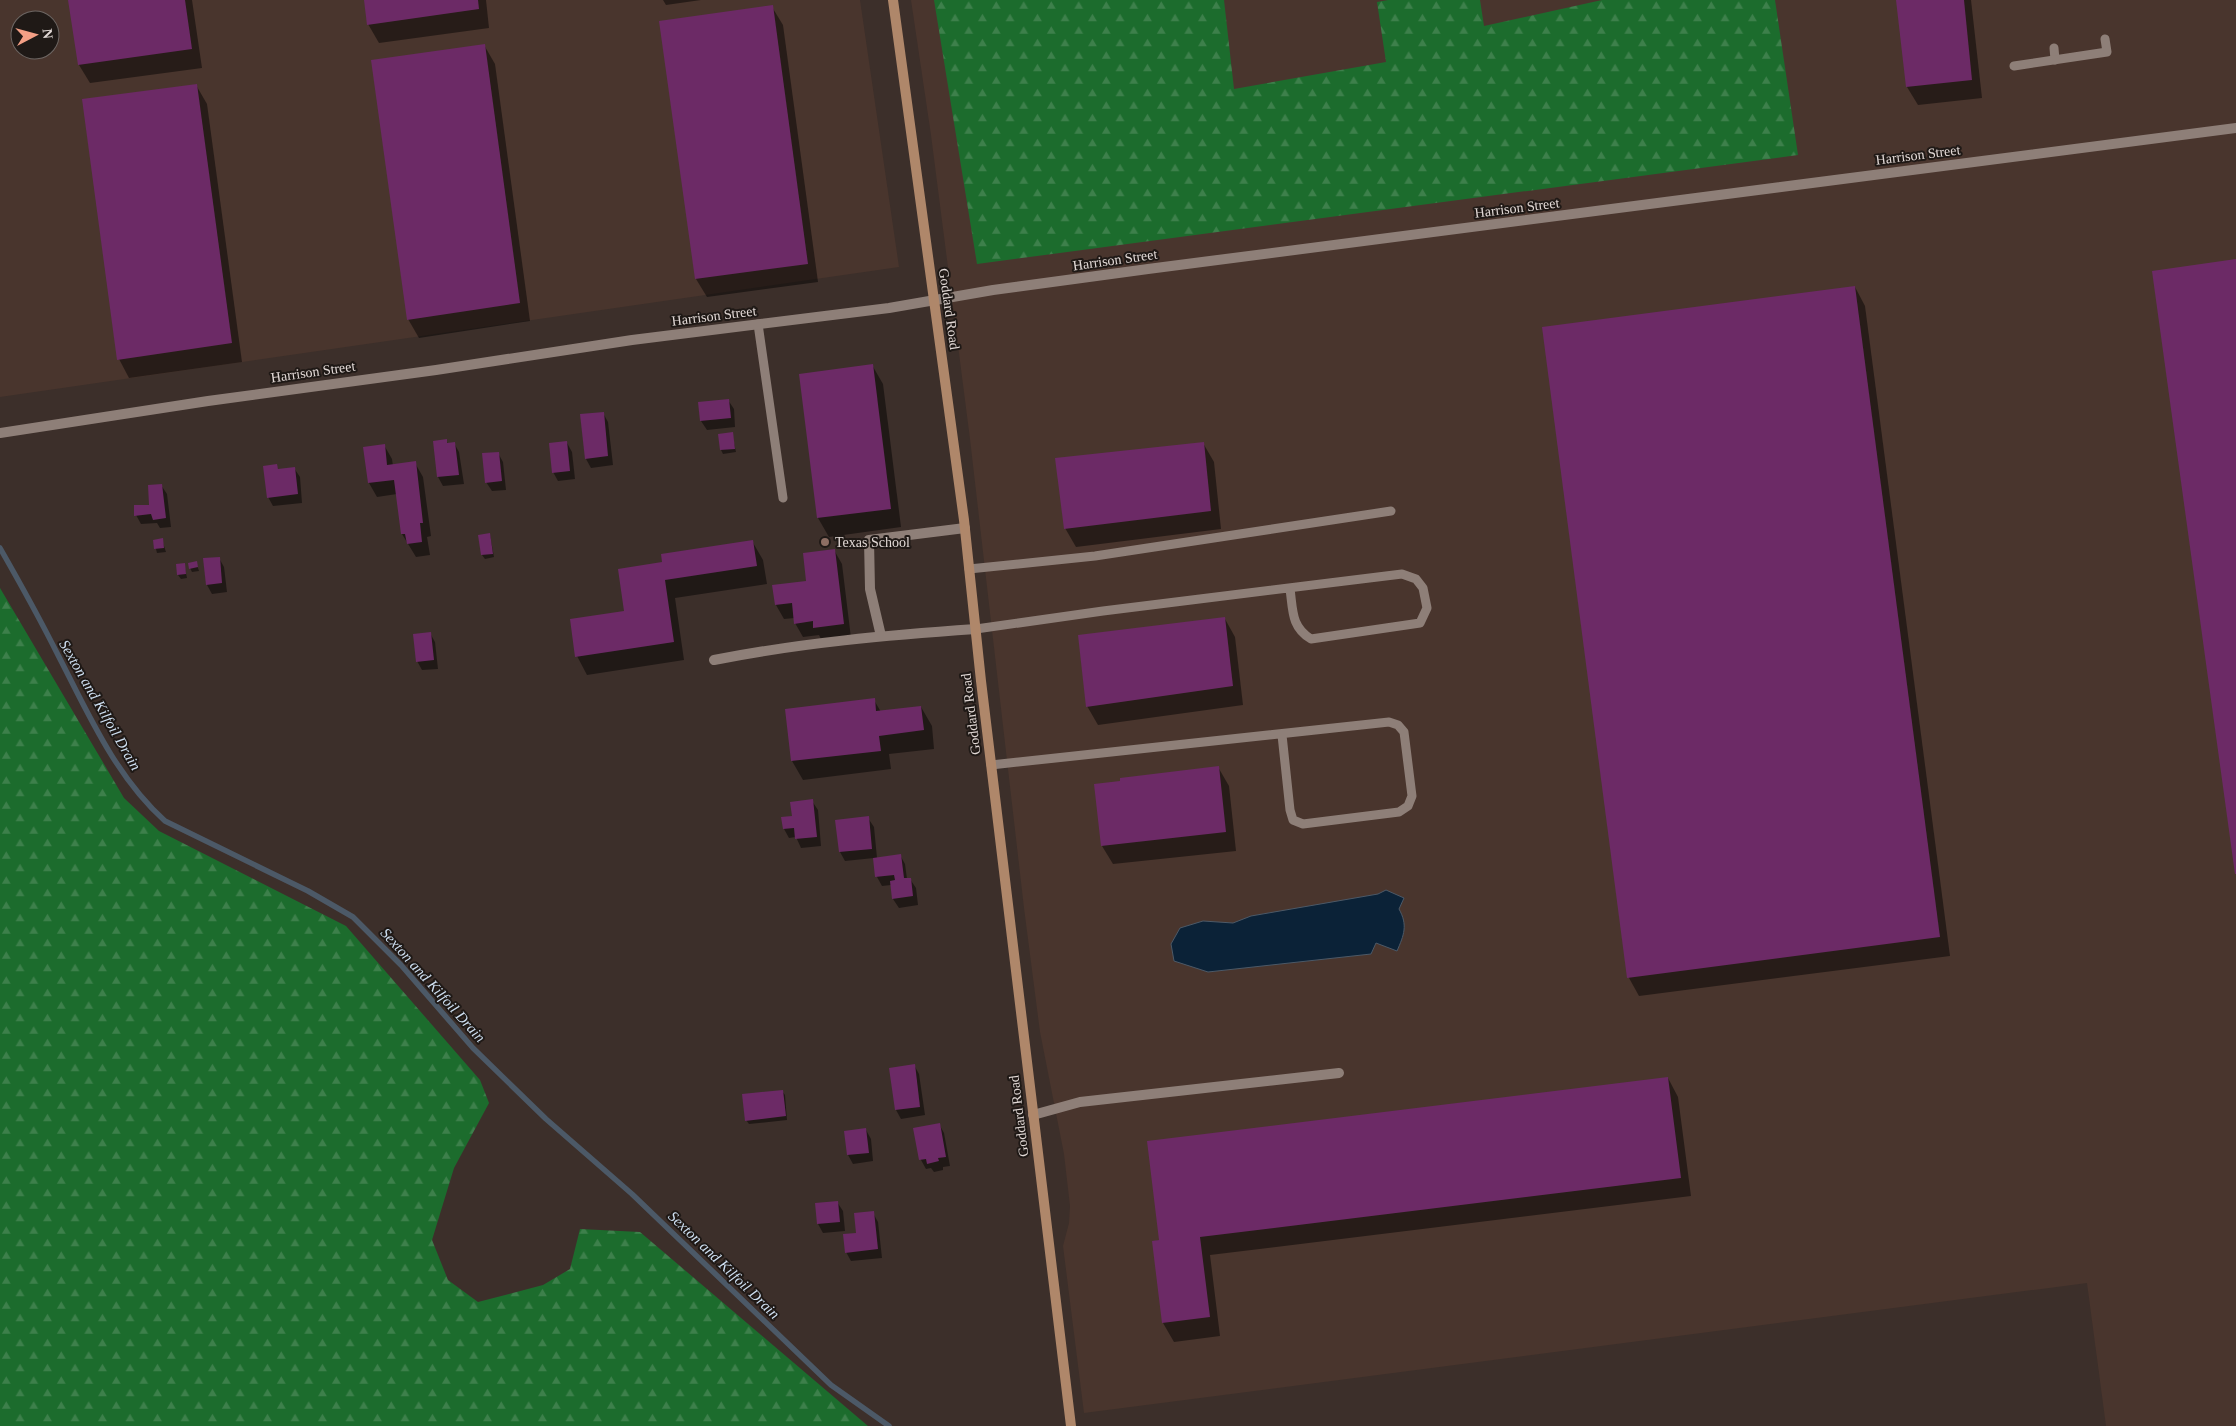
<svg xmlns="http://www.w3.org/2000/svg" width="2236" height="1426" font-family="'Times New Roman',serif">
<defs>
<pattern id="forest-firs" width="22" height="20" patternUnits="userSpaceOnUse" patternTransform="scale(1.25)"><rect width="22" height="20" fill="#1c6c2d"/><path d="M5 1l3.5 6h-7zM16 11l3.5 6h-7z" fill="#3d804b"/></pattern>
</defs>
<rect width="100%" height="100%" fill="#3c2f2a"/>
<g fill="#49352d" fill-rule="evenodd">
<path d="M0 0H860L899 267 0 397ZM20 20H50V50H20Z"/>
<polygon points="911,0 2236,0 2236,1426 2106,1426 2087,1283 1084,1413 1063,1246 1069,1223 1070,1206 1064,1154 1040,1032 1024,908 970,439 931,135"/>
</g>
<g fill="url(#forest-firs)">
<polygon points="934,0 1224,0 1234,89 1386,62 1377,2 1388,0 1480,0 1484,26 1602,0 1775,0 1798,155 977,264"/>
<polygon points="0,588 124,798 159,831 346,926 480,1080 489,1103 454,1168 432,1240 448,1280 478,1302 543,1285 570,1269 580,1229 640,1232 868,1426 0,1426"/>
</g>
<path fill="#0b2237" stroke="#4c5967" d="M1386 890 1404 898 1399 909C1408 925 1404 935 1397 951L1376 943 1371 954 1208 972 1174 961 1171 944 1180 928 1203 921 1233 923 1251 916 1378 894Z"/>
<g fill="#0007">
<polygon points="70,0 192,0 202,68 90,83 79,65"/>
<polygon points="365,0 486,0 489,28 379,43 368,24"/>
<polygon points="663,0 701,0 666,5"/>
<polygon points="1897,0 1971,0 1982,98 1918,105 1907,87"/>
<polygon points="772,7 783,25 818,282 707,297 696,279"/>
<polygon points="484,45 495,64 530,321 419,338 408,319"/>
<polygon points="196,85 207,104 242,362 129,378 119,359"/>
<polygon points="1855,287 1865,306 1950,956 1639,996 1629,978"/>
<polygon points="872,365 883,384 901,527 829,537 818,518 800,375"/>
<polygon points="728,400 734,409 735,427 707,430 701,421 700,403"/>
<polygon points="603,413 608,422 613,465 591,468 586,459"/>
<polygon points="732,434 736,452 723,454 721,450"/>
<polygon points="446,440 448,444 454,443 459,452 464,484 443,486 438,477 434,442"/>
<polygon points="567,443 572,452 575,479 558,481 553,472"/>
<polygon points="1203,443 1214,462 1221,529 1076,547 1065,528"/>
<polygon points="384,445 392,459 393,466 415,463 423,477 431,536 427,537 430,555 416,557 402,534 397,494 377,497 369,483 365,448"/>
<polygon points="498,453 503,462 506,490 492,491 486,482"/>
<polygon points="276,466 279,470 294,468 300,477 302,503 273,506 268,497"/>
<polygon points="161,485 167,494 171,527 160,528 157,523 141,524 136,515 151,506"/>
<polygon points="490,535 494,557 485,559 482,555"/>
<polygon points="162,540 166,552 157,553 154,541"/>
<polygon points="752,541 763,560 767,584 675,598 684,660 587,675 577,656 626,612 664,563"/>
<polygon points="834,550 842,564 851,638 822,641 819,635 803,637 795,623 795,618 784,619 776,605 774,586 808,582"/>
<polygon points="219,558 224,567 227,592 212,594 207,585"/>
<polygon points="196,562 199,571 192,572 190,568"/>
<polygon points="184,564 187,578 181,579 178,575"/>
<polygon points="1225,619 1235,637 1243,705 1098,725 1087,706"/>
<polygon points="430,633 435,642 438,669 422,670 417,661"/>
<polygon points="874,700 881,712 921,707 932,726 934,749 889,754 891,769 803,780 792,761"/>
<polygon points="1218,767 1229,786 1236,851 1113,864 1102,846"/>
<polygon points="812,801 818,810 821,846 801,848 796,837 789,838 784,829 793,817"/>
<polygon points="868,818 874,827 877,858 900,855 905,864 907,879 910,879 916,888 918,905 899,908 893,899 891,885 882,886 877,877 874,858 845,861 840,852"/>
<polygon points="914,1065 919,1074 925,1115 901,1119 896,1110"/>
<polygon points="1668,1078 1678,1097 1691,1196 1210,1255 1220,1336 1174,1342 1163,1323 1153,1242"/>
<polygon points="782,1091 785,1095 787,1120 749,1124 746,1120"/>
<polygon points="939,1124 944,1133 950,1166 943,1167 943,1170 934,1172 931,1168 926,1169 921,1160 915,1129"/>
<polygon points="866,1130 871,1139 873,1161 853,1164 848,1155"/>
<polygon points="837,1202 843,1211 845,1231 823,1233 818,1224 816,1205"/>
<polygon points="873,1213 878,1222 882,1258 851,1261 846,1252"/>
</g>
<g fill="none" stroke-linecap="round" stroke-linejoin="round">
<path stroke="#4c5967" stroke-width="5.5" d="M0 548C20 583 40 619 58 655 88 713 115 776 165 821L308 891 353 917 401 965 473 1048 546 1119 632 1194 831 1385 889 1426"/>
</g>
<g fill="#6c2a66">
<polygon points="68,0 185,0 192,49 78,65"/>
<polygon points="364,0 478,0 479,9 367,25"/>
<polygon points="1896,0 1964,0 1972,80 1906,87"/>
<polygon points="773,5 808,264 695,279 659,21"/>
<polygon points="485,44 520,303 407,320 371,60"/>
<polygon points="197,84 232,343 117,360 82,99"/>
<polygon points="2236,259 2236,874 2235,874 2152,271"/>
<polygon points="1855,286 1940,937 1627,978 1542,327"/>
<polygon points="873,364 891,509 817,518 799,374"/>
<polygon points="729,399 731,418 700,421 698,402"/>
<polygon points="604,412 608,456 585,459 580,414"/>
<polygon points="733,432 735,449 720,450 718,434"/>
<polygon points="447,439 447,443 455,442 459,475 437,477 433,441"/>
<polygon points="567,441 570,471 552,473 549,443"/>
<polygon points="1204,442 1211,511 1064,529 1055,458"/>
<polygon points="385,444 387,465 416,461 423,523 420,523 422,542 407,544 405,534 401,534 394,480 368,483 363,447"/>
<polygon points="499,452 502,481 485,483 482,453"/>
<polygon points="277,464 278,469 295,467 298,494 267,498 263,466"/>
<polygon points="162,484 166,518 153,520 151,514 134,516 134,505 149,505 148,485"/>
<polygon points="490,533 493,554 481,555 478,535"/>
<polygon points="163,538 164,548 154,549 153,540"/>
<polygon points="753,540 757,566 665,580 674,642 575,657 570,619 624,611 618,569 662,562 661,554"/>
<polygon points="835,549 844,624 813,628 813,621 794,624 792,603 775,605 772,585 806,581 803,553"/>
<polygon points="220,557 222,583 206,585 203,558"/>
<polygon points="197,561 198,567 189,569 188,563"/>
<polygon points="185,563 186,574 177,575 176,564"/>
<polygon points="1225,617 1233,686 1086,707 1078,635"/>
<polygon points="431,632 434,660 416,662 413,634"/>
<polygon points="875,698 876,711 921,706 924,730 879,736 881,751 791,761 785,709"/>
<polygon points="1219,766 1226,832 1101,846 1094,784 1120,781 1120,778"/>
<polygon points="813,799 817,837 795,839 794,828 783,829 781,817 792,816 790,802"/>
<polygon points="869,816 872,849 839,852 835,820"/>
<polygon points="901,854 904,878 911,878 913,896 892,899 890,881 895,880 894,875 875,877 873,858"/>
<polygon points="915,1064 920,1107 895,1110 889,1068"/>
<polygon points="1668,1077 1681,1178 1200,1237 1210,1317 1162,1323 1152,1241 1159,1240 1147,1141"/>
<polygon points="783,1090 786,1116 745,1121 742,1094"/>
<polygon points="940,1123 946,1157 938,1158 939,1161 927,1164 926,1159 919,1160 913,1128"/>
<polygon points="866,1128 869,1153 847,1155 844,1131"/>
<polygon points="838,1201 840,1222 817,1224 815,1203"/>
<polygon points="874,1211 878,1249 845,1253 843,1234 856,1233 854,1213"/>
</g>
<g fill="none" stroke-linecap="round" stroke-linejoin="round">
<g stroke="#8e7f78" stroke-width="9">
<polyline points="2054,48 2055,60"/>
<polyline points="2014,66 2107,52 2105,39"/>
<polyline points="758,324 783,498"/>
<polyline points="969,569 1095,556 1391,511"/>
<path d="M976 629 1103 611 1402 574 1416 579 1423 588 1427 608 1420 623 1311 639C1291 627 1293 610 1290 589"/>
<polyline points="991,765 1389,722 1398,725 1404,732 1412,796 1408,806 1399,812 1303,824 1293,820 1290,810 1282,735"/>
</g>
<g stroke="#8e7f78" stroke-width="10">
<polyline points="0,433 208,401 436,370 632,340 889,308 993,290 1148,269 2236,128"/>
<polyline points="881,636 870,589 869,540 965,528"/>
<path d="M714 660C800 643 888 635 976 629"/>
<polyline points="1033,1115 1080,1102 1339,1073"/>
</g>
<polyline stroke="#af876a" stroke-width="10" points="893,0 964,520 981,681 1071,1426"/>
</g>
<circle fill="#8d6e63" stroke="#1f1916" stroke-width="2" cx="825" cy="542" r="5"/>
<g text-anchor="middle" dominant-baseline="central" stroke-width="4" stroke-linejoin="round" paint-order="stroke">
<g font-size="14" fill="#e2d9d6" stroke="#1f1916">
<text transform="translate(1918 155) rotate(-7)">Harrison Street</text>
<text transform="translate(1517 208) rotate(-7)">Harrison Street</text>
<text transform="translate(1115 260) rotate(-8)">Harrison Street</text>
<text transform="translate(949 309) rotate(82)">Goddard Road</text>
<text transform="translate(714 316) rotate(-7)">Harrison Street</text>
<text transform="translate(313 372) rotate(-8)">Harrison Street</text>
<text transform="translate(971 714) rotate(-97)">Goddard Road</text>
<text transform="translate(1019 1116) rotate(-97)">Goddard Road</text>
</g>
<g font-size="14" fill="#e2d9d6" stroke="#1f1916" text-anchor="start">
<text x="835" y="542">Texas School</text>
</g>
<g font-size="15" font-style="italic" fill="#cedff1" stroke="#1f1916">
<text transform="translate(100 705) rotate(60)">Sexton and Kilfoil Drain</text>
<text transform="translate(433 985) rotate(48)">Sexton and Kilfoil Drain</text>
<text transform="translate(724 1265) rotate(44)">Sexton and Kilfoil Drain</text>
</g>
</g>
<g transform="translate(35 35) rotate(84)"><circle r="24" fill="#1f1916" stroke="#6d6663"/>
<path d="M0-4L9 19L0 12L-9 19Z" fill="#f39f85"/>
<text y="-8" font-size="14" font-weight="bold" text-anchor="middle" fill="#e2d9d6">N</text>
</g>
</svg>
